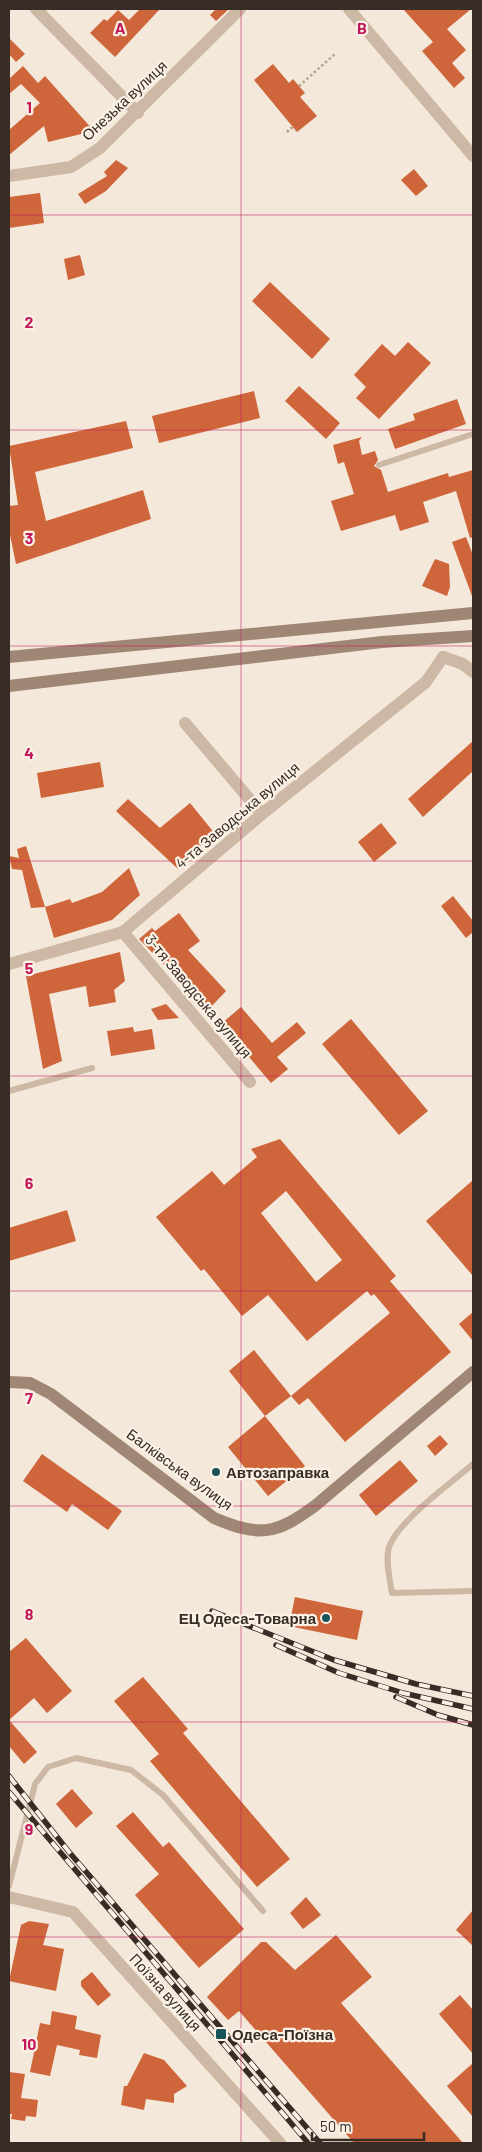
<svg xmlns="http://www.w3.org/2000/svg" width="482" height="2152" font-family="Barlow,sans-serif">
<rect width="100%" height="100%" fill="#f3e8d9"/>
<g fill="#cf653b" fill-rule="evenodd">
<polygon points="140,9 160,9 115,57 90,33 104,19 107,21 118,10 129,20"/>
<polygon points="216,9 229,9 216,21 210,15"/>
<polygon points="403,9 471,9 447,29 466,50 452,63 465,78 454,88 422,51 433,42"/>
<polygon points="9,38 25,54 16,62 9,54"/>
<polygon points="273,64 289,83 293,79 305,93 300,97 317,116 297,132 254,80"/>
<polygon points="23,66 38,83 45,76 94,131 48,142 44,126 9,155 9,130 40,103 21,84 9,94 9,79"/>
<polygon points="116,160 128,168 106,191 85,204 78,194 107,176 104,172"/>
<polygon points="414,169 428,186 416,196 401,180"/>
<polygon points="40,193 44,223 9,228 9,197"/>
<polygon points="80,255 85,275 68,280 64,259"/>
<polygon points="270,282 330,339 312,359 252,301"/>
<polygon points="408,342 431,363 379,419 356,398 366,387 354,375 382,344 395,356"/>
<polygon points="299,386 340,423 326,439 285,401"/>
<polygon points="254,391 260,418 159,443 152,416"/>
<polygon points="457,399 466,424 395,449 388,429 415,420 413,414"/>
<polygon points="126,421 133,448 35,472 46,521 143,490 151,519 16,564 9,530 9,506 18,505 9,446"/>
<polygon points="362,437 359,441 362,455 375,451 378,460 374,466 381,470 388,492 448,473 449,477 473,470 473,537 470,538 456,491 423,502 429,522 400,531 395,515 341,531 331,501 354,494 344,462 338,464 333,445"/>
<polygon points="466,537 473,555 472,596 452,542"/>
<polygon points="435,559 449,564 450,587 447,596 422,586"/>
<polygon points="473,741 473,771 423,817 408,799"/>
<polygon points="100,762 104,787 41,798 37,773"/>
<polygon points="128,799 160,828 190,803 216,835 200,846 178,869 116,811"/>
<polygon points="381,823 397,843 374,862 358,842"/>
<polygon points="26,846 30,859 45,907 31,908 22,870 12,869 9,856 19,858 17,849"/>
<polygon points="129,868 140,895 112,920 54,938 45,907 70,899 72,903 102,892"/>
<polygon points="453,896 473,921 473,932 466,938 441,906"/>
<polygon points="179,913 200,941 188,950 226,991 208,1010 139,939 152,928 155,931"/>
<polygon points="120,952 125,981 114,990 116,1002 89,1007 86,986 49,994 62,1061 43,1069 26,976"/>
<polygon points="166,1004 179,1018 158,1020 151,1009"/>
<polygon points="241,1007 272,1043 297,1022 306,1033 277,1057 288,1069 271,1083 221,1024"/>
<polygon points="351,1019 428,1111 399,1135 322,1044"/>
<polygon points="133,1027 134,1032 152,1029 155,1049 111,1056 107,1031"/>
<path d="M280 1139 396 1276 390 1281 451 1352 345 1442 308 1398 299 1405 291 1396 390 1313 374 1294 371 1296 367 1291 307 1341 268 1295 242 1316 204 1269 201 1271 156 1217 212 1171 224 1185 257 1157 251 1149ZM286 1191 342 1260 316 1282 261 1213Z"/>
<polygon points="473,1180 473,1276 426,1221"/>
<polygon points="67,1210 76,1241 9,1261 9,1228"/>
<polygon points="473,1312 473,1341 459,1324"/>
<polygon points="254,1350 291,1396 265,1416 229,1371"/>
<polygon points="265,1416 305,1466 268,1496 228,1447"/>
<polygon points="440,1435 448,1444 435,1456 427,1446"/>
<polygon points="42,1454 122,1511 108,1530 72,1504 67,1512 23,1481"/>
<polygon points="400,1460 418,1481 376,1516 359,1495"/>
<polygon points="295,1597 363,1611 357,1640 289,1626"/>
<polygon points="26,1638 72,1691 47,1713 34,1698 9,1720 37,1752 24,1764 9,1746 9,1652"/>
<polygon points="143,1677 188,1729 183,1733 290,1859 257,1887 150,1761 159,1754 114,1701"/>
<polygon points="72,1789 93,1813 76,1828 56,1804"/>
<polygon points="133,1812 163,1847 169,1842 244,1929 199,1968 135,1895 159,1874 116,1826"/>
<polygon points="306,1897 321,1915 303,1929 290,1913"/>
<polygon points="473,1910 473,1946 456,1930"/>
<polygon points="29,1921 49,1924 43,1945 64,1949 56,1991 9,1981 21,1925"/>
<polygon points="336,1935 372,1977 341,2003 463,2143 354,2143 239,2011 228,2020 207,1997 261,1942 266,1942 295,1970"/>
<polygon points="92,1972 111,1995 98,2006 81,1986 81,1981"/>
<polygon points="460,1995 473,2010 473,2054 439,2014"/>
<polygon points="52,2011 77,2016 75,2029 101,2035 97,2058 79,2055 80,2050 57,2045 50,2076 30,2072 40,2023 50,2025"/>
<polygon points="144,2053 164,2060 187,2086 174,2094 174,2103 146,2099 144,2110 121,2105 124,2086 127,2086"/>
<polygon points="473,2063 473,2117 447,2086"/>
<polygon points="9,2072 25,2074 21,2098 38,2100 36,2117 26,2116 25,2121 11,2119 12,2114 9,2114"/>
</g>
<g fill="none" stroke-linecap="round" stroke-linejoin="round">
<g stroke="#b8a28e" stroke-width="2.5" stroke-dasharray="2.5 2.5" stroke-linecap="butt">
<polyline points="299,86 335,54"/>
<polyline points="287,132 291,128 296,130"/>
</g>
<g stroke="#ccb8a4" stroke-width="6">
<polyline points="379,465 473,434"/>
<polyline points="9,1091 92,1068"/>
<path d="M473 1464C450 1484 399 1520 389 1547 385 1560 390 1580 392 1593L473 1591"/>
<polyline points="9,1886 35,1784 48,1767 76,1758 131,1770 163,1795 263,1911"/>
</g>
<g stroke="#ccb8a4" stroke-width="12">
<polyline points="36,9 138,113"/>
<polyline points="349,9 473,156"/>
<polyline points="9,176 71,167 100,148 240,9"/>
<polyline points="443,657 463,664 473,672"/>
<polyline points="185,723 262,814"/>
<polyline points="123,932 250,1082"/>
<polyline points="9,964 123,932 262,814 426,682 443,657"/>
<polyline points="9,1897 73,1912 280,2143"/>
</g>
<g stroke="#a08675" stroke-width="12">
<polyline points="9,657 473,613"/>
<polyline points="9,686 382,642 473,636"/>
<path d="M9 1382 30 1383 51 1394 214 1518C260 1538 277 1534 316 1505L473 1372"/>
</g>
<g stroke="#372c26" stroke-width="5.5">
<g id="rail">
<polyline points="212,1611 334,1660 416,1684 473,1696"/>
<polyline points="276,1645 339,1673 403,1693 473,1709"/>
<polyline points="396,1697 438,1715 473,1725"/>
<polyline points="9,1776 69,1852 320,2143"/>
<polyline points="9,1792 308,2143"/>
</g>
</g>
<use href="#rail" stroke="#fbf2e5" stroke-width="4" stroke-dasharray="11" stroke-linecap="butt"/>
</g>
<path fill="none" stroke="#c2185b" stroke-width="1" stroke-opacity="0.55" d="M241 9V2143M9 215H473M9 430H473M9 646H473M9 861H473M9 1076H473M9 1291H473M9 1506H473M9 1722H473M9 1937H473"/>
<g fill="#19545b" stroke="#fbf2e5" stroke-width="2">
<circle cx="216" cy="1472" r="5"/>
<circle cx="326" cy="1618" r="5"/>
<rect x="215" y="2028" width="12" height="12" rx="2.5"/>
</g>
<g text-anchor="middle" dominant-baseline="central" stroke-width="4.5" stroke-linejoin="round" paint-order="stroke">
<g font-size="15" fill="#372c26" stroke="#fbf2e5">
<text transform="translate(124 100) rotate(-43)">Онезька вулиця</text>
<text transform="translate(237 815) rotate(-40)">4-та Заводська вулиця</text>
<text transform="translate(199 996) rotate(50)">3-тя Заводська вулиця</text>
<text transform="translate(180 1469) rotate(36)">Балківська вулиця</text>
<text transform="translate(166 1992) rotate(48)">Поїзна вулиця</text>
</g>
<g font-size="15" font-weight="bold" fill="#372c26" stroke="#fbf2e5" text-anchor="start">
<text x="226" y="1472">Автозаправка</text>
<text x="316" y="1618" text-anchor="end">ЕЦ Одеса-Товарна</text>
<text x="232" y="2034">Одеса-Поїзна</text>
</g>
</g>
<g font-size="16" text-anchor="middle" font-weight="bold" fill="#c2185b" stroke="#fbf2e5" stroke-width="4.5" stroke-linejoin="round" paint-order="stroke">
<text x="120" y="34">A</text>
<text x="362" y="34">B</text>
<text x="29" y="113">1</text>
<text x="29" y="328">2</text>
<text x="29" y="544">3</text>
<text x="29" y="759">4</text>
<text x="29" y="974">5</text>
<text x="29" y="1189">6</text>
<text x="29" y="1404">7</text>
<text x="29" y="1620">8</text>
<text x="29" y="1835">9</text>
<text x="29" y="2050">10</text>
</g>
<rect width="482" height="2152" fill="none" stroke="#372c26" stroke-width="20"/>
<path d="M312 2132v8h112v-8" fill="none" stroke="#372c26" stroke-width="2.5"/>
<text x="320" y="2132" font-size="15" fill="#372c26" stroke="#fbf2e5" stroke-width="4" paint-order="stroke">50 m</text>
</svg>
